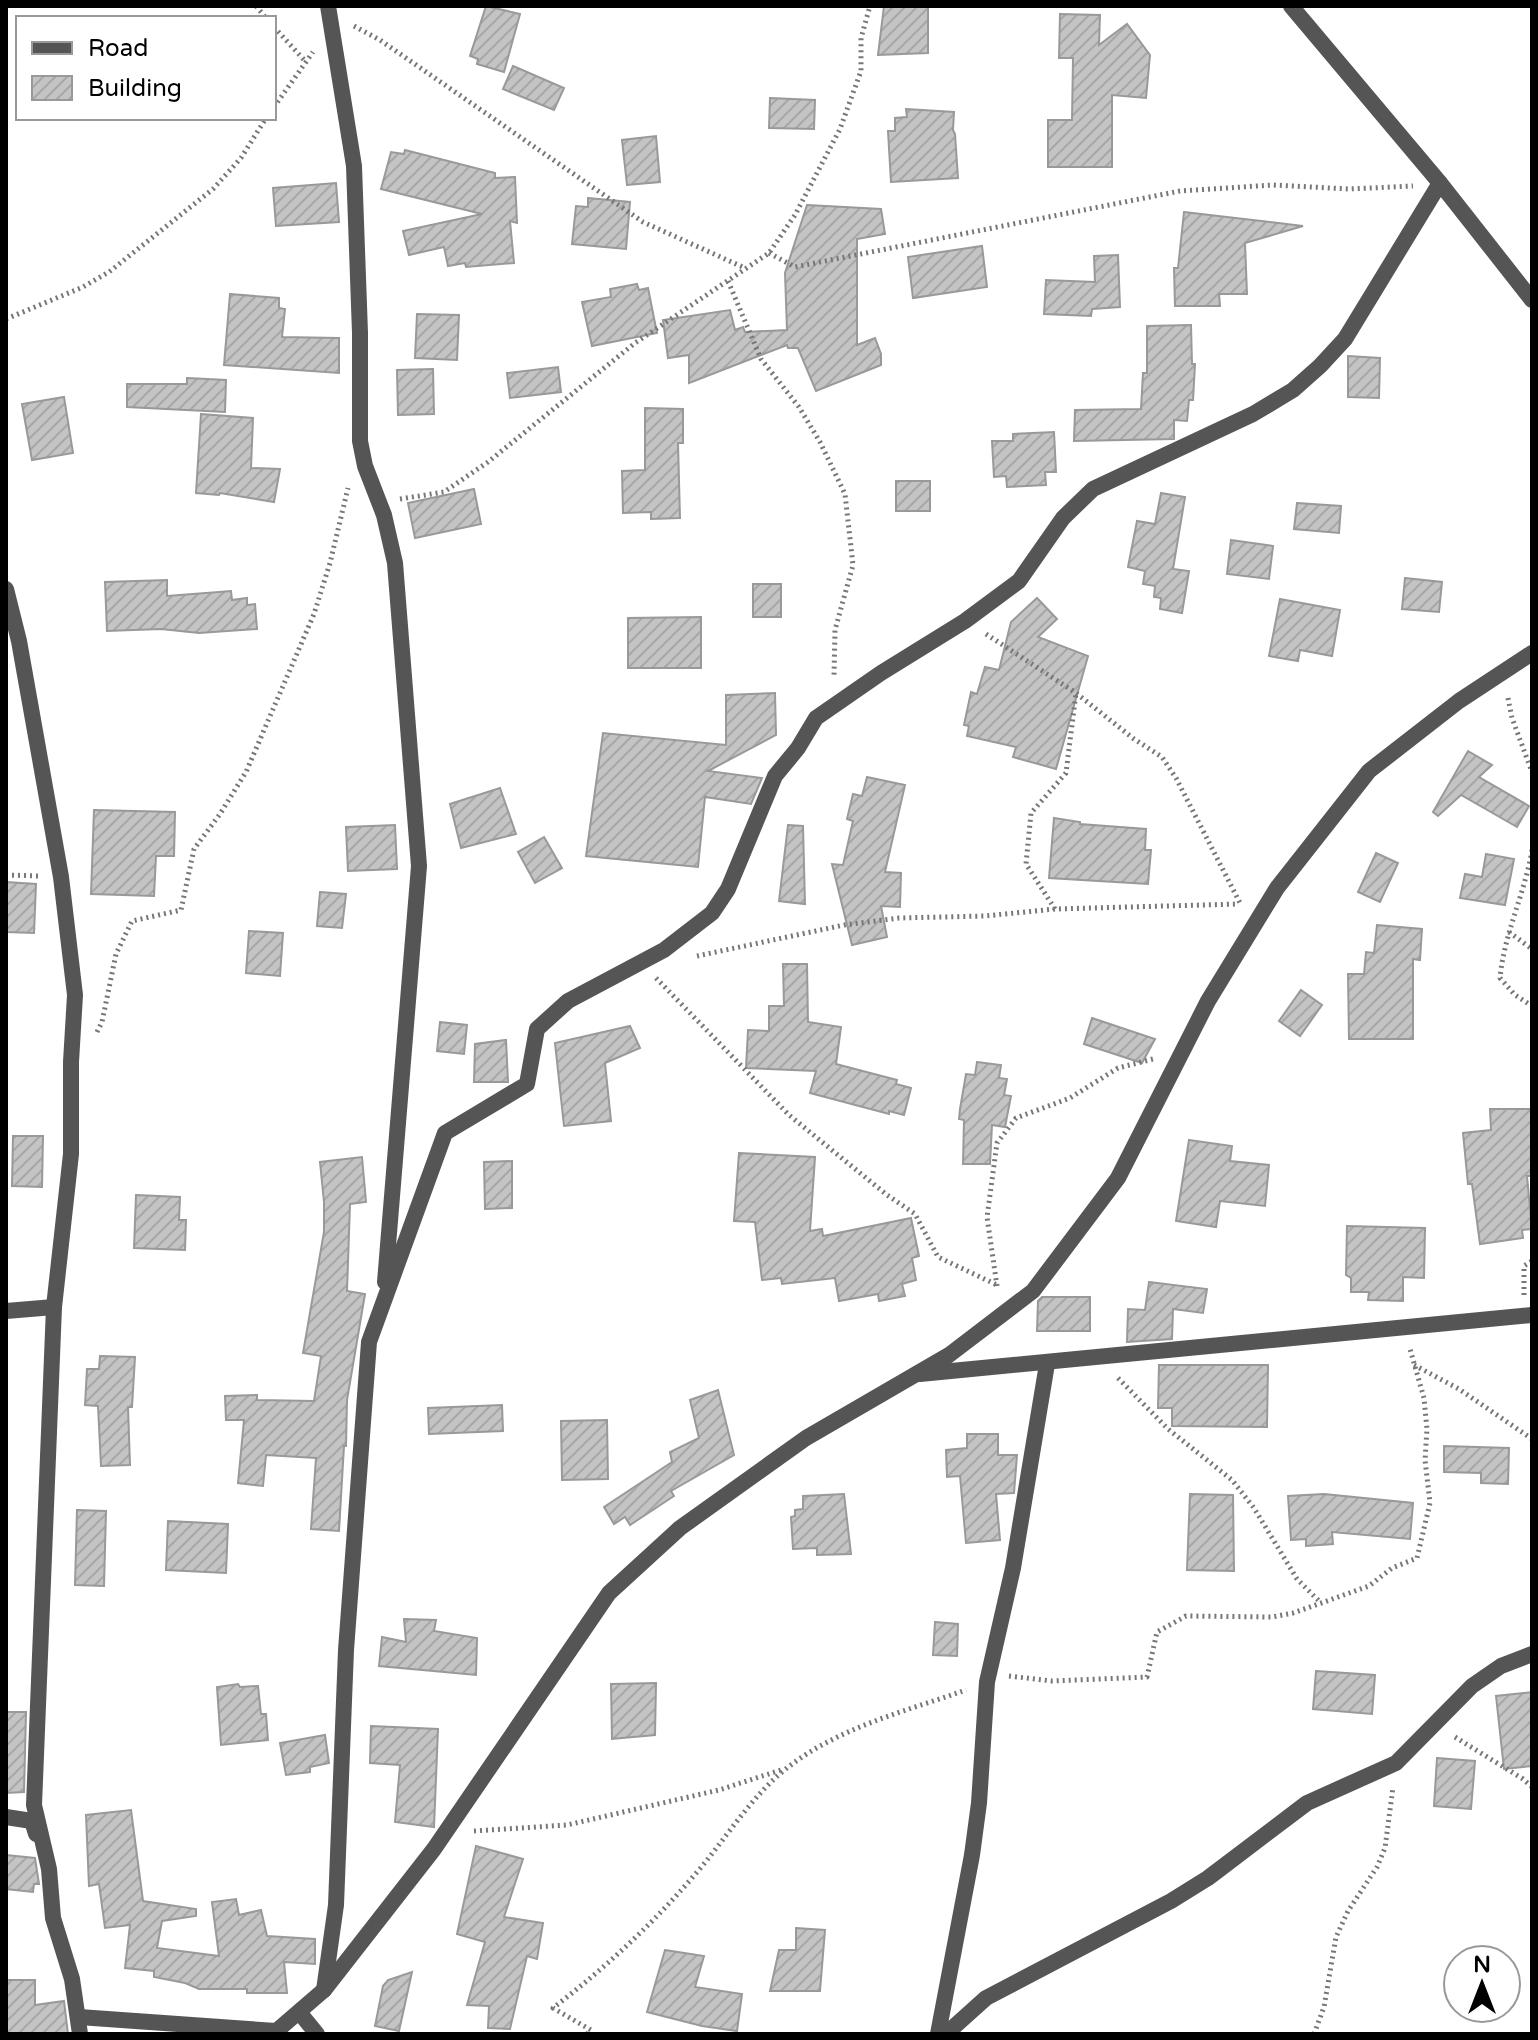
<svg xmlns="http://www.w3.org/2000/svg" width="1538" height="2040" font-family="'Varela Round',sans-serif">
<defs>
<pattern id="building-hatch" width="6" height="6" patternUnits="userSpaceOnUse" patternTransform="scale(2)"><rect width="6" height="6" fill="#c4c4c4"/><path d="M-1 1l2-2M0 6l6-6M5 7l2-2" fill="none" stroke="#a7a7a7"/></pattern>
</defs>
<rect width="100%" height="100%" fill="#fff"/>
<g fill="url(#building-hatch)" stroke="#999" stroke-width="2">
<polygon points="486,6 520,14 504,72 477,64 478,59 470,56"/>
<polygon points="884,6 928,6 928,53 878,55"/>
<polygon points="1060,14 1100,15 1099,45 1127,24 1150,55 1146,98 1112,95 1112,167 1048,167 1048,120 1072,120 1073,58 1059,58"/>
<polygon points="513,66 564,88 554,110 503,89"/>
<polygon points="770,98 815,100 814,129 769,128"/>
<polygon points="906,109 954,112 953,130 955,134 958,178 891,182 888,131 895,131 895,118 907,117"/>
<polygon points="656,136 660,182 627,185 622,140"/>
<polygon points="405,150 495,173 495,178 515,177 517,223 510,221 514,263 466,267 465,263 448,266 444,247 409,255 403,231 482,214 381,189 391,152 404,154"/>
<polygon points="336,183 339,222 276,226 273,188"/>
<polygon points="588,198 630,202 626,249 572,244 576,206 588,207"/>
<polygon points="807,205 881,209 885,234 857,239 857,345 875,338 881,354 881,365 816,391 798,348 788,348 787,345 689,383 689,355 668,358 663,320 730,310 735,330 743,327 745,332 787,330 785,273"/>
<polygon points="1184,212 1303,226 1245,243 1247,294 1219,294 1220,306 1175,306 1174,268 1178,268"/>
<polygon points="982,246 987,287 913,298 908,257"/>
<polygon points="1118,255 1120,307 1092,309 1091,316 1044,314 1046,280 1095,282 1094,256"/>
<polygon points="637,284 639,290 648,288 657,333 592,346 582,302 611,297 610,289"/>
<polygon points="230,294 279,298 279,308 285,309 282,337 339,338 339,373 224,365"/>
<polygon points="417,314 459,315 457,360 415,358"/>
<polygon points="1191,325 1192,364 1195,364 1193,400 1189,400 1187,421 1174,420 1174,439 1074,441 1075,410 1141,409 1143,373 1147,373 1147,326"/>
<polygon points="1348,356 1380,358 1379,398 1348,397"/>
<polygon points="558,367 561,392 510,398 507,373"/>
<polygon points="433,369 434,414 398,415 397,370"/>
<polygon points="187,378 226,380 225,412 127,407 127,384 187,384"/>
<polygon points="64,397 73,453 32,460 22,404"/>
<polygon points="645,408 683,409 683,443 678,443 680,518 651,519 651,512 623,513 622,471 645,470"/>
<polygon points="201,414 253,418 251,468 280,469 274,502 220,493 219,495 196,493"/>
<polygon points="1054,432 1056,472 1045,472 1046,485 1007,487 1006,476 994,477 992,441 1013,441 1013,434"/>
<rect x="896" y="481" width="34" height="30"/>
<polygon points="474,489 481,524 415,538 408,503"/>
<polygon points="1161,493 1185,497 1173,569 1189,571 1182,613 1160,609 1161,598 1154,597 1155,586 1143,584 1145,571 1128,567 1137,521 1155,524"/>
<polygon points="1297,503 1341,506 1339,533 1294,529"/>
<polygon points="1231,540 1273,546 1269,579 1227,574"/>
<polygon points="1405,578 1442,582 1439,612 1402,609"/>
<polygon points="167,580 167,596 231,591 232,600 247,598 247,605 255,604 257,629 199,633 161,629 107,631 105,582"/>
<rect x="753" y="584" width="28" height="33"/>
<polygon points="1037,598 1057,619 1038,637 1088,656 1056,769 1013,757 1016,747 967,736 969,726 964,725 971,692 977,694 985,667 999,670 1011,622"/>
<polygon points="1280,599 1340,610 1332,656 1300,650 1298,661 1269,656"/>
<polygon points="701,617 701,668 628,668 628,618"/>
<polygon points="775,693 776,735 708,771 762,778 751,804 705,797 698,867 586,856 603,733 726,745 726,695"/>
<polygon points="1468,751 1492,765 1479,777 1529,806 1517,827 1461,795 1438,816 1433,812"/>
<polygon points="867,777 905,785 885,872 901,873 900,907 881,906 887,937 852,945 832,864 843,865 853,821 847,819 853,794 862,796"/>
<polygon points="500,788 516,834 461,848 450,804"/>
<polygon points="94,810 175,812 174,856 156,856 154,896 91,894"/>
<polygon points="1054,818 1080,822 1080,824 1146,829 1145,850 1151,850 1148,884 1049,878"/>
<polygon points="395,825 397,869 348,871 346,827"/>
<polygon points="788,825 803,826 805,904 779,901"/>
<polygon points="544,837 562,868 535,883 518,852"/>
<polygon points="1376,853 1398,863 1380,902 1358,892"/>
<polygon points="1486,854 1514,859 1505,905 1460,898 1465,874 1482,877"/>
<polygon points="6,882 36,884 34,933 6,932"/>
<polygon points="320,892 346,894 342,928 317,926"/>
<polygon points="1377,925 1422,929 1420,960 1413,959 1413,1039 1349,1039 1348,974 1364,974 1366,952 1374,953"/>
<polygon points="249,931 283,933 280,976 246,973"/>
<polygon points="783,964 807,964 808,1022 841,1027 836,1064 897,1080 896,1084 911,1088 904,1115 889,1111 889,1114 810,1093 816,1071 746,1068 748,1030 769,1031 769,1006 784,1006"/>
<polygon points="1301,990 1322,1005 1300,1036 1279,1021"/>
<polygon points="1092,1018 1155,1039 1142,1063 1084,1044"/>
<polygon points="440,1022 467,1025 464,1054 437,1051"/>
<polygon points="630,1026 640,1048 605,1063 611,1121 564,1126 555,1043"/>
<polygon points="506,1040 508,1082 474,1082 475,1044"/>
<polygon points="977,1062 1001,1065 999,1078 1007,1079 1004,1095 1011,1096 1005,1127 992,1125 990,1164 963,1164 964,1120 959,1119 960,1109 966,1074 975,1075"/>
<polygon points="1490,1109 1532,1109 1532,1176 1527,1176 1532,1229 1522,1230 1523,1238 1480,1244 1472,1184 1468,1184 1463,1133 1491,1130"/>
<polygon points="13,1136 43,1136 42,1187 12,1186"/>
<polygon points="1189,1140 1232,1146 1230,1161 1269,1165 1265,1206 1220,1201 1216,1227 1176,1221"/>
<polygon points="739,1153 815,1157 810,1231 822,1229 823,1236 911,1218 919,1256 912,1258 916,1280 902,1284 905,1296 879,1301 878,1294 839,1301 835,1278 782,1284 781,1278 762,1280 755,1222 734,1221"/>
<polygon points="362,1157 366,1202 350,1204 347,1291 365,1294 347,1400 346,1446 344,1446 339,1531 311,1529 316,1458 266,1455 263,1486 238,1483 244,1420 226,1420 225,1396 257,1395 257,1400 314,1401 321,1356 303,1353 324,1232 324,1202 320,1162"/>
<polygon points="512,1161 512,1208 485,1209 484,1162"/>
<polygon points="136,1195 180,1197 179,1220 186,1220 185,1250 134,1248"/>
<polygon points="1347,1226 1425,1228 1424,1278 1403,1277 1403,1301 1368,1300 1369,1292 1351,1292 1351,1278 1346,1275"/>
<polygon points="1149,1282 1207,1289 1203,1313 1173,1309 1172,1339 1127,1342 1128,1309 1145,1310"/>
<polygon points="1042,1297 1090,1297 1090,1331 1037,1331 1038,1301"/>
<polygon points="100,1356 135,1357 132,1407 128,1407 130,1465 101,1466 98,1406 85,1405 87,1369 99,1369"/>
<polygon points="1159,1365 1268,1365 1267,1427 1172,1426 1172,1408 1158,1408"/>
<polygon points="718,1390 734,1455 671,1491 674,1496 630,1525 625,1517 614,1524 604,1507 672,1462 670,1452 699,1438 690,1400"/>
<polygon points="502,1405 503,1431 429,1434 428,1408"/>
<polygon points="607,1420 608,1479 562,1480 561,1421"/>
<polygon points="967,1434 998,1434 998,1455 1017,1455 1014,1493 996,1494 1000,1540 966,1543 960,1476 947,1477 946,1450 967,1448"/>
<polygon points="1444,1446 1509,1448 1508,1484 1481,1483 1481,1473 1444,1472"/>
<polygon points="844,1494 851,1554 817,1555 817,1548 793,1549 791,1517 795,1516 795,1510 803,1509 803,1496"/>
<polygon points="1190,1494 1233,1495 1234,1571 1187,1570"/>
<polygon points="1324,1494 1413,1503 1410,1539 1332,1532 1333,1544 1306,1546 1306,1539 1291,1540 1288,1496"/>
<polygon points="77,1510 106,1511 104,1586 75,1585"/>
<polygon points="168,1521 228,1524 226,1573 166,1570"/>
<polygon points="404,1619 436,1620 434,1631 477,1638 476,1675 379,1666 382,1637 406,1642"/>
<polygon points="935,1622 958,1624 957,1656 933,1655"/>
<polygon points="1316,1671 1375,1675 1372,1714 1313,1709"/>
<polygon points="656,1683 655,1735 612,1739 611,1684"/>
<polygon points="238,1684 240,1687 258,1686 261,1714 266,1714 268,1740 221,1745 217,1687"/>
<polygon points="1532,1692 1532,1766 1504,1769 1496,1696"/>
<polygon points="6,1712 26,1712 24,1792 6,1793"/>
<polygon points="371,1726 438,1729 434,1827 395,1822 400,1765 370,1763"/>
<polygon points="325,1735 329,1763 310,1767 310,1772 286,1775 280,1743"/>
<polygon points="1437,1758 1475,1761 1471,1809 1434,1806"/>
<polygon points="131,1810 143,1901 196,1909 196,1916 162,1921 157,1948 219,1956 212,1902 236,1899 239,1915 261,1910 267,1936 315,1939 315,1964 284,1962 287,1993 247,1993 247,1989 199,1989 185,1983 154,1977 154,1971 125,1968 130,1925 105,1928 99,1884 89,1886 86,1815"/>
<polygon points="476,1846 523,1859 504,1917 543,1923 537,1959 527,1956 510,2029 488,2028 489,2006 467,2005 485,1942 457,1934"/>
<polygon points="6,1855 35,1858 39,1884 34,1884 33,1892 6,1889"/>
<polygon points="796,1928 825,1930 820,1991 770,1991 779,1950 796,1950"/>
<polygon points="665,1950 704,1956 695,1987 742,1994 737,2031 702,2026 647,2012"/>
<polygon points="412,1972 399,2031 375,2026 383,1986 388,1980"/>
<polygon points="6,1980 35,1980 35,2005 64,2001 68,2034 6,2034"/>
</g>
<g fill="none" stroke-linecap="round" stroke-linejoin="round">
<g stroke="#777" stroke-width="5" stroke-dasharray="2 4" stroke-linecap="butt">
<polyline points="256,6 266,18"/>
<polyline points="354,26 380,40 643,222 745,268"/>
<polyline points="274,27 306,62"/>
<polyline points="274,107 313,52"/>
<polyline points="769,253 795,267 1180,191 1273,185 1349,189 1413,186"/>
<polyline points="728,281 761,359 799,407 820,442 845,494 853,565 835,630 834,676"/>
<polyline points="6,319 83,287 109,272 213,189 241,158 266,118"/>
<polyline points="400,499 444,492 488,462 635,343 769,253 795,215 840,129 861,71 861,38 870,6"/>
<polyline points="986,634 1076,693 1134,739 1162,757 1176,778 1241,905"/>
<polyline points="1508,698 1512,718 1532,772"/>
<path d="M1532 850C1525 893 1504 934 1500 978L1515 995 1532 1006"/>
<polyline points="6,875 40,876"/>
<polyline points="1055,909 1026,864 1031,813 1066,773 1076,693"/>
<polyline points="1509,932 1532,949"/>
<polyline points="697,956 844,925 899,918 985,916 1055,909 1239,904"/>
<polyline points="656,978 789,1115 887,1195 915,1214 938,1257 997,1285"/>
<polyline points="97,1032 102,1022 116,954 132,921 181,910 194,849 220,814 246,772 314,614 330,563 348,488"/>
<polyline points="997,1286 987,1217 997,1143 1016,1118 1070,1098 1118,1068 1153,1059"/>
<polyline points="1524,1295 1524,1266 1532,1261"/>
<polyline points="1414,1365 1459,1389 1532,1439"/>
<polyline points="1118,1378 1168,1429 1232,1480 1254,1508 1297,1579 1321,1603"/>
<polyline points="1009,1676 1052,1681 1147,1677 1157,1632 1186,1616 1272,1617 1293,1613 1369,1586 1392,1568 1417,1558 1430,1503 1425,1460 1427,1429 1424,1398 1410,1349"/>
<polyline points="1455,1737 1523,1779 1532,1787"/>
<polyline points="474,1831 567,1825 719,1790 784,1769"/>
<path d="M587 2034 591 2030 553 2008C609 1965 658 1919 703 1865 730 1832 754 1794 787 1768 837 1728 906 1711 966 1690"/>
<polyline points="1314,2034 1324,2007 1336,1937 1348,1911 1377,1867 1385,1848 1393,1787"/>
</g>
<g stroke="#555" stroke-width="16">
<polyline points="328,6 354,166 360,333 360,441 365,466 384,515 395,563 419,866 385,1282"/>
<polyline points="1291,6 1440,183 1532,300"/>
<polyline points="6,589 19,641 61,877 75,995 71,1062 71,1154 54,1307 34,1805 49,1869 53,1918 72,1979 80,2034"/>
<polyline points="6,1311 54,1307"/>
<polyline points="920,1374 1532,1315"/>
<polyline points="6,1817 32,1821 36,1834"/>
<polyline points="324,1990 336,1905 346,1650 369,1342 445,1133 527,1084 537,1029 568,1001 664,950 712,913 728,889 775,776 798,748 816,718 881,673 965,621 1019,581 1063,518 1093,489 1253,414 1293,390 1320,366 1345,339 1440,183"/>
<polyline points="299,2012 317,2034"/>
<polyline points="79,2017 276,2031 277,2034"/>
<polyline points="273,2034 324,1990 434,1849 609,1593 680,1528 806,1438 949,1355 1033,1291 1118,1178 1208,1001 1277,888 1369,771 1459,701 1532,653"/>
<polyline points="938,2034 972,1855 979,1803 987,1682 1013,1568 1047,1364"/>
<polyline points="946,2034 986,1998 1171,1901 1208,1878 1307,1803 1396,1763 1472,1686 1501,1666 1532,1654"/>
</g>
</g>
<rect width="1538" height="2040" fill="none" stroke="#000000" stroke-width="16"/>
<rect x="16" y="16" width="260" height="104" fill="#ffffff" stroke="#999999" stroke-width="2"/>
<rect x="32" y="42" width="40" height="12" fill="#555555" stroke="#999999" stroke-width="2"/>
<text x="88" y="56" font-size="24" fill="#000000">Road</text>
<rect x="32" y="76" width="40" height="24" fill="url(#building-hatch)" stroke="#999999" stroke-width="2"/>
<text x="88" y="96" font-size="24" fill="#000000">Building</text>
<g transform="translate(1482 1984)"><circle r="38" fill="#ffffff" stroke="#999999" stroke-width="2"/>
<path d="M0-6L14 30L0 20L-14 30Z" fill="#000000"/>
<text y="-12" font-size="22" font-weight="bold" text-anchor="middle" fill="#000000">N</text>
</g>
</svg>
